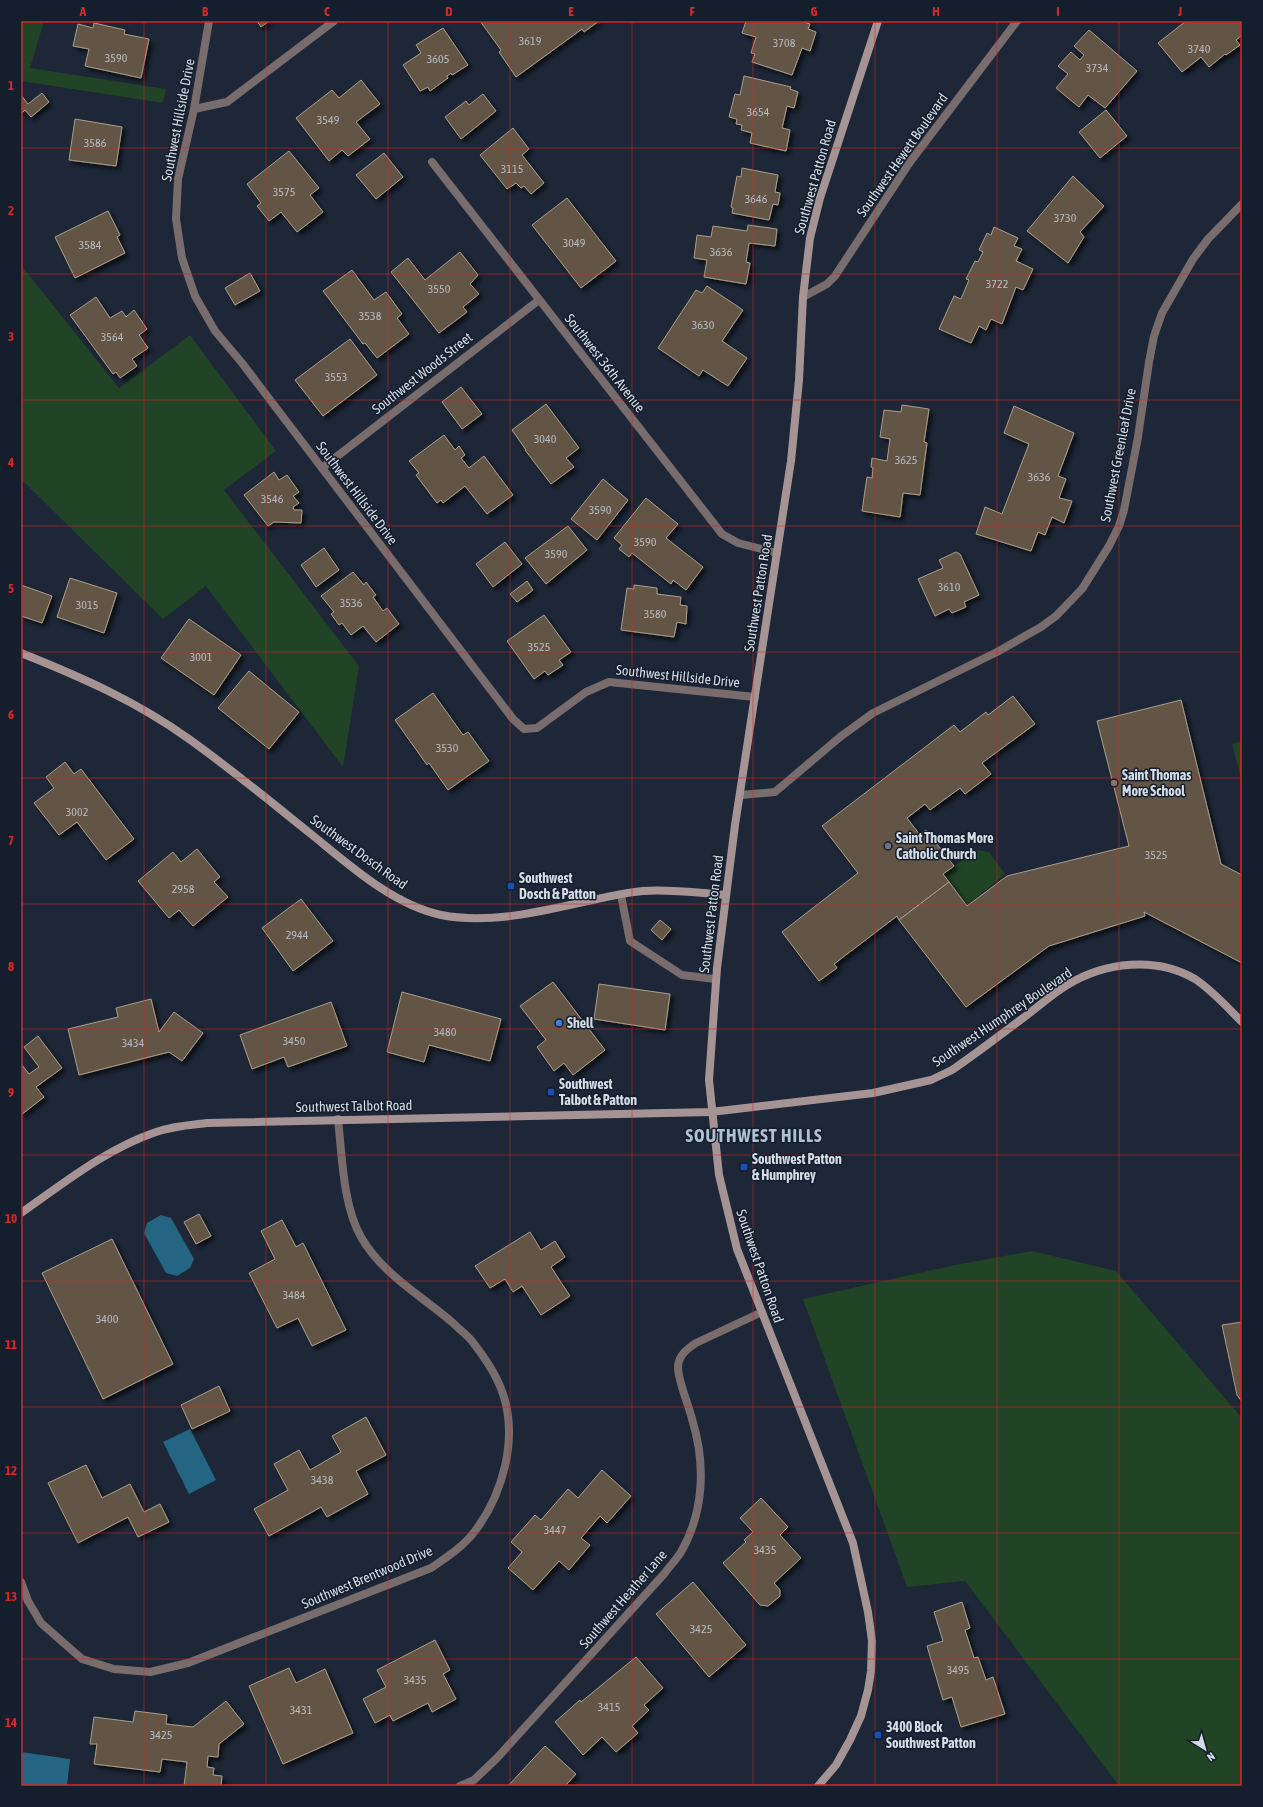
<svg xmlns="http://www.w3.org/2000/svg" width="1263" height="1807" font-family="'Asap Condensed',sans-serif">
<defs>
<filter id="shadow"><feDropShadow dx="3.5" dy="3.5" stdDeviation="2" flood-color="#0009"/></filter>
</defs>
<rect width="100%" height="100%" fill="#1d2737"/>
<g fill="#214326">
<polygon points="21,21 44,21 30,68 166,89 163,103 21,81"/>
<polygon points="21,265 119,388 190,335 276,451 224,490 359,666 343,767 206,586 163,619 21,479"/>
<polygon points="1242,741 1242,781 1232,744"/>
<polygon points="977,850 989,852 1005,874 967,905 943,874"/>
<polygon points="1032,1251 1116,1271 1242,1418 1242,1786 1119,1786 965,1581 907,1587 803,1299 955,1265"/>
</g>
<g fill="#236582">
<polygon points="161,1215 171,1218 194,1259 190,1268 177,1276 166,1273 144,1233 147,1223"/>
<polygon points="190,1429 216,1480 189,1494 163,1442"/>
<polygon points="21,1752 70,1759 67,1786 21,1786"/>
</g>
<g fill="#625544" stroke="#ac9d8a" filter="url(#shadow)">
<polygon points="257,21 269,21 261,27"/>
<polygon points="480,21 599,21 584,32 582,29 516,77 499,52 501,50"/>
<polygon points="746,21 801,21 810,24 808,29 816,32 810,51 802,48 792,75 752,62 755,54 751,53 756,37 742,33"/>
<polygon points="1186,21 1242,21 1242,35 1236,40 1240,45 1226,55 1225,54 1209,67 1201,57 1182,72 1158,43"/>
<polygon points="94,23 125,30 124,34 149,39 141,78 85,66 89,49 73,46 78,24 93,28"/>
<polygon points="443,28 468,65 452,75 451,73 447,76 448,78 430,91 428,87 420,91 403,65 421,53 416,45"/>
<polygon points="1089,30 1137,71 1105,108 1088,95 1079,107 1056,88 1068,74 1058,66 1071,52 1080,60 1084,55 1074,46"/>
<polygon points="744,76 791,87 790,89 798,92 794,108 787,106 782,128 790,130 786,151 750,143 752,133 741,130 742,125 736,124 737,119 729,117 735,94 740,95"/>
<polygon points="361,80 380,104 356,122 370,139 348,156 342,150 329,161 296,118 332,90 339,98"/>
<polygon points="42,93 49,102 31,117 25,110 21,114 21,95 28,104"/>
<polygon points="483,94 496,111 461,139 445,117 466,101 469,105"/>
<polygon points="1106,110 1127,136 1100,158 1079,132"/>
<polygon points="75,119 122,127 116,166 69,160"/>
<polygon points="513,128 529,149 522,155 544,183 531,194 524,186 521,188 516,183 507,189 480,155"/>
<polygon points="289,151 319,188 310,195 323,212 297,232 281,212 269,221 257,206 261,203 247,184"/>
<polygon points="384,153 403,177 376,199 356,175"/>
<polygon points="742,168 778,175 775,192 780,193 778,205 773,204 769,220 732,213 733,208 731,207 737,176 741,177"/>
<polygon points="1073,176 1104,206 1080,232 1084,237 1068,263 1027,231"/>
<polygon points="567,198 616,261 581,288 532,225"/>
<polygon points="108,211 120,235 117,237 125,253 75,278 55,237"/>
<polygon points="748,225 777,229 775,246 749,243 746,262 750,263 746,284 704,277 707,260 694,258 697,235 711,237 713,226 747,231"/>
<polygon points="994,227 1018,238 1014,246 1022,249 1016,261 1033,269 1023,290 1016,287 1002,324 991,319 986,330 979,326 971,343 939,329 954,296 961,299 969,280 966,279 975,261 978,262 983,252 979,250 987,233 991,235"/>
<polygon points="460,252 478,275 470,284 479,294 463,307 467,312 439,333 391,272 408,258 425,280"/>
<polygon points="352,270 374,300 386,292 402,314 397,318 409,334 377,358 365,343 363,344 323,291"/>
<polygon points="250,273 260,291 235,305 225,288"/>
<polygon points="707,286 743,310 722,341 747,358 728,386 703,370 699,376 658,348 696,290 702,293"/>
<polygon points="96,297 110,318 122,311 126,317 134,310 147,329 139,335 148,348 132,359 137,366 120,378 116,372 113,374 70,315"/>
<polygon points="350,339 377,375 323,416 295,380"/>
<polygon points="461,387 482,414 462,429 442,402"/>
<polygon points="546,404 579,448 566,458 574,467 551,484 525,450 526,450 512,430"/>
<polygon points="902,405 929,409 924,442 927,443 920,495 903,493 900,517 862,511 867,477 872,478 873,468 871,467 872,458 887,461 890,439 880,437 884,410 901,412"/>
<polygon points="1014,406 1074,433 1058,476 1066,479 1059,498 1072,501 1064,523 1052,517 1045,535 1038,532 1031,551 976,534 985,507 1002,514 1029,444 1004,433"/>
<polygon points="444,435 455,450 459,446 465,455 461,458 469,468 484,456 513,495 487,514 465,486 443,503 441,500 437,503 416,475 419,473 409,461"/>
<polygon points="274,472 279,480 287,475 299,492 293,496 299,503 293,507 294,510 302,510 301,523 274,522 268,526 244,495"/>
<polygon points="603,479 628,500 597,540 571,519"/>
<polygon points="646,498 678,524 666,538 703,567 686,590 673,580 671,584 632,553 629,557 619,549 622,545 614,538"/>
<polygon points="568,526 587,550 546,584 525,558"/>
<polygon points="505,542 522,564 493,587 476,564"/>
<polygon points="324,548 339,570 316,587 301,565"/>
<polygon points="956,552 960,554 979,595 964,602 966,607 952,613 949,609 935,616 918,579 943,568 939,560"/>
<polygon points="353,572 364,585 366,582 376,595 373,597 383,611 387,608 399,624 376,642 363,626 351,635 342,623 339,625 331,614 334,612 321,596"/>
<polygon points="70,578 117,593 104,633 57,617"/>
<polygon points="527,581 533,590 517,602 510,594"/>
<polygon points="21,585 52,596 42,623 21,616"/>
<polygon points="634,585 657,588 657,594 681,597 680,605 687,606 686,624 677,622 674,637 621,630 627,588 634,589"/>
<polygon points="544,615 571,652 559,660 563,665 548,675 545,671 534,679 507,641"/>
<polygon points="189,619 241,655 214,695 161,658"/>
<polygon points="249,671 299,712 269,749 218,708"/>
<polygon points="433,693 463,735 468,732 489,761 448,790 429,763 427,765 395,720"/>
<polygon points="1013,696 1035,724 982,763 991,774 965,794 960,788 930,810 925,804 907,818 920,835 926,830 954,866 943,874 949,882 899,920 897,916 834,964 837,968 819,981 782,932 858,873 822,826 954,725 960,732 986,712 988,715"/>
<polygon points="1181,700 1221,864 1242,875 1242,963 1144,912 1145,916 1049,946 966,1007 899,920 949,882 967,906 1007,876 1129,846 1097,721"/>
<polygon points="65,762 74,774 81,769 134,839 106,860 77,822 59,835 34,803 54,788 46,777"/>
<polygon points="197,849 220,877 214,882 228,897 193,926 179,910 169,918 138,881 173,852 181,862"/>
<polygon points="301,899 333,941 293,971 262,928"/>
<polygon points="660,920 671,929 662,940 651,930"/>
<polygon points="553,982 605,1050 573,1075 564,1063 554,1071 537,1047 546,1040 520,1006"/>
<polygon points="599,984 670,994 665,1030 594,1019"/>
<polygon points="402,992 501,1019 490,1061 429,1045 424,1062 387,1052"/>
<polygon points="151,999 159,1032 174,1012 203,1033 182,1061 169,1052 79,1075 68,1029 118,1017 116,1008"/>
<polygon points="331,1002 347,1046 288,1067 284,1057 252,1069 240,1035"/>
<polygon points="38,1036 62,1068 36,1087 44,1097 21,1115 21,1066 22,1065 29,1074 39,1067 24,1047"/>
<polygon points="199,1214 211,1236 196,1244 184,1222"/>
<polygon points="282,1220 296,1247 303,1243 346,1330 312,1346 298,1318 277,1328 249,1273 275,1259 261,1231"/>
<polygon points="530,1232 541,1250 555,1241 565,1257 551,1267 570,1296 541,1315 522,1286 513,1292 505,1279 490,1288 475,1266"/>
<polygon points="112,1239 173,1364 103,1399 42,1273"/>
<polygon points="1242,1322 1242,1402 1237,1395 1222,1325"/>
<polygon points="219,1386 230,1411 192,1429 181,1405"/>
<polygon points="366,1417 386,1455 356,1471 368,1494 327,1517 321,1507 269,1536 254,1509 288,1490 274,1464 299,1450 310,1470 341,1452 332,1436"/>
<polygon points="86,1465 102,1498 130,1484 144,1512 160,1504 169,1522 138,1537 128,1517 78,1543 48,1483"/>
<polygon points="602,1470 631,1496 607,1523 600,1516 581,1538 590,1545 569,1570 559,1561 533,1590 508,1568 522,1552 511,1542 535,1515 541,1520 568,1489 578,1498"/>
<polygon points="761,1498 788,1527 780,1535 801,1558 774,1583 780,1590 780,1596 768,1606 760,1605 723,1563 746,1542 744,1540 753,1532 740,1518"/>
<polygon points="693,1582 746,1645 709,1677 656,1614"/>
<polygon points="962,1602 970,1628 965,1630 974,1658 978,1657 986,1680 993,1677 1005,1714 961,1727 952,1697 943,1700 927,1646 943,1641 934,1612"/>
<polygon points="435,1640 450,1670 443,1674 456,1699 432,1712 428,1703 393,1721 390,1715 375,1723 363,1699 386,1687 377,1670"/>
<polygon points="636,1657 663,1688 644,1705 649,1710 632,1726 638,1733 616,1752 602,1737 583,1755 555,1722 580,1700 581,1702"/>
<polygon points="289,1668 296,1683 325,1669 353,1733 283,1764 249,1686"/>
<polygon points="226,1701 244,1724 219,1744 218,1757 208,1756 207,1767 214,1768 213,1775 222,1776 221,1786 184,1786 187,1762 162,1759 160,1772 94,1764 97,1744 90,1744 94,1717 133,1722 135,1711 167,1715 166,1724 193,1727"/>
<polygon points="545,1746 576,1774 565,1786 508,1786"/>
</g>
<g fill="none" stroke-linecap="round" stroke-linejoin="round">
<polyline stroke="#786c6d" stroke-width="8" points="621,895 630,941 682,975 715,979"/>
<g stroke="#786c6d" stroke-width="8">
<polyline points="209,21 194,109 178,179 176,219 182,258 195,296 215,331 242,363 513,719 524,729 537,728 586,692 609,682 755,697"/>
<polyline points="194,109 227,102 334,21"/>
<polyline points="432,162 722,534 738,543 777,553"/>
<polyline points="803,297 827,284 835,276 910,162 1017,21"/>
<polyline points="322,468 539,300"/>
<polyline points="741,795 775,792 840,737 873,713 997,652 1041,627 1056,616 1082,589 1109,546 1119,526 1124,510 1138,437 1149,362 1154,336 1162,313 1193,259 1208,239 1242,204"/>
<path d="M21 1582 28 1601 41 1623 82 1659 114 1669 150 1672 188 1663 431 1568C447 1557 464 1546 475 1531 503 1494 518 1439 503 1394 497 1376 483 1355 471 1340 466 1334 459 1329 453 1323 422 1296 382 1274 361 1237 343 1206 342 1155 338 1119"/>
<path d="M460 1786 474 1780 497 1758 664 1574C669 1567 676 1560 681 1552 704 1512 706 1464 692 1419 689 1406 677 1378 678 1366 679 1355 687 1349 696 1343L762 1312"/>
</g>
<g stroke="#a69495" stroke-width="8">
<path d="M21 653C81 677 136 701 189 739 231 769 271 802 311 834 348 864 393 905 441 915 492 925 546 910 597 899 612 896 628 892 643 891 670 889 699 893 726 895"/>
<path d="M21 1213C64 1183 106 1149 156 1132 173 1126 190 1125 207 1123L711 1112 873 1093 931 1080 952 1070C977 1053 1000 1035 1023 1018 1038 1007 1052 994 1067 985 1105 962 1156 956 1195 979 1213 991 1227 1007 1242 1022"/>
<polyline points="818,1786 836,1765 850,1740 861,1716 868,1690 871,1671 872,1641 868,1612 853,1543 737,1249 719,1175 709,1080 717,968 735,825 791,461 799,380 803,297 810,238 820,198 878,21"/>
</g>
</g>
<path fill="none" stroke="#d62828" stroke-width="1" stroke-opacity="0.55" d="M144 21V1786M266 21V1786M388 21V1786M510 21V1786M632 21V1786M753 21V1786M875 21V1786M997 21V1786M1119 21V1786M21 148H1242M21 274H1242M21 400H1242M21 526H1242M21 652H1242M21 778H1242M21 904H1242M21 1029H1242M21 1155H1242M21 1281H1242M21 1407H1242M21 1533H1242M21 1659H1242"/>
<circle fill="#8d6e63" stroke="#141e2c" stroke-width="1.5" cx="1114" cy="783" r="4"/>
<circle fill="#6b7280" stroke="#141e2c" stroke-width="1.5" cx="888" cy="846" r="4"/>
<g fill="#1a4fb4" stroke="#141e2c" stroke-width="1.5">
<rect x="507" y="882" width="8" height="8" rx="2"/>
<rect x="547" y="1088" width="8" height="8" rx="2"/>
<rect x="740" y="1163" width="8" height="8" rx="2"/>
<rect x="874" y="1731" width="8" height="8" rx="2"/>
</g>
<circle fill="#3f7fe0" stroke="#141e2c" stroke-width="1.5" cx="559" cy="1023" r="4"/>
<g text-anchor="middle" dominant-baseline="central" stroke-width="3" stroke-linejoin="round" paint-order="stroke">
<g font-size="12" fill="#b8babe">
<text x="530" y="41">3619</text>
<text x="784" y="43">3708</text>
<text x="1199" y="49">3740</text>
<text x="116" y="58">3590</text>
<text x="438" y="59">3605</text>
<text x="1097" y="68">3734</text>
<text x="758" y="112">3654</text>
<text x="328" y="120">3549</text>
<text x="95" y="143">3586</text>
<text x="512" y="169">3115</text>
<text x="284" y="192">3575</text>
<text x="756" y="199">3646</text>
<text x="1065" y="218">3730</text>
<text x="574" y="243">3049</text>
<text x="90" y="245">3584</text>
<text x="721" y="252">3636</text>
<text x="997" y="284">3722</text>
<text x="439" y="289">3550</text>
<text x="370" y="316">3538</text>
<text x="703" y="325">3630</text>
<text x="112" y="337">3564</text>
<text x="336" y="377">3553</text>
<text x="545" y="439">3040</text>
<text x="906" y="460">3625</text>
<text x="1039" y="477">3636</text>
<text x="272" y="499">3546</text>
<text x="600" y="510">3590</text>
<text x="645" y="542">3590</text>
<text x="556" y="554">3590</text>
<text x="949" y="587">3610</text>
<text x="351" y="603">3536</text>
<text x="87" y="605">3015</text>
<text x="655" y="614">3580</text>
<text x="539" y="647">3525</text>
<text x="201" y="657">3001</text>
<text x="447" y="748">3530</text>
<text x="77" y="812">3002</text>
<text x="1156" y="855">3525</text>
<text x="183" y="889">2958</text>
<text x="297" y="935">2944</text>
<text x="445" y="1032">3480</text>
<text x="294" y="1041">3450</text>
<text x="133" y="1043">3434</text>
<text x="294" y="1295">3484</text>
<text x="107" y="1319">3400</text>
<text x="322" y="1480">3438</text>
<text x="555" y="1530">3447</text>
<text x="765" y="1550">3435</text>
<text x="701" y="1629">3425</text>
<text x="958" y="1670">3495</text>
<text x="415" y="1680">3435</text>
<text x="609" y="1707">3415</text>
<text x="301" y="1710">3431</text>
<text x="161" y="1735">3425</text>
</g>
<g font-size="14" fill="#d4dce6" stroke="#141e2c">
<text transform="translate(178 120) rotate(-79)">Southwest Hillside Drive</text>
<text transform="translate(902 155) rotate(-55)">Southwest Hewett Boulevard</text>
<text transform="translate(815 177) rotate(-74)">Southwest Patton Road</text>
<text transform="translate(605 363) rotate(52)">Southwest 36th Avenue</text>
<text transform="translate(422 373) rotate(-38)">Southwest Woods Street</text>
<text transform="translate(1118 455) rotate(-79)">Southwest Greenleaf Drive</text>
<text transform="translate(357 493) rotate(53)">Southwest Hillside Drive</text>
<text transform="translate(758 593) rotate(-81)">Southwest Patton Road</text>
<text transform="translate(678 676) rotate(6)">Southwest Hillside Drive</text>
<text transform="translate(359 852) rotate(36)">Southwest Dosch Road</text>
<text transform="translate(711 914) rotate(-83)">Southwest Patton Road</text>
<text transform="translate(1002 1017) rotate(-34)">Southwest Humphrey Boulevard</text>
<text transform="translate(354 1106) rotate(-1)">Southwest Talbot Road</text>
<text transform="translate(760 1266) rotate(71)">Southwest Patton Road</text>
<text transform="translate(367 1577) rotate(-23)">Southwest Brentwood Drive</text>
<text transform="translate(623 1599) rotate(-49)">Southwest Heather Lane</text>
</g>
<g font-size="14" font-weight="bold" fill="#d4dce6" stroke="#141e2c" text-anchor="start">
<text x="1122" y="775">Saint Thomas<tspan x="1122" dy="16">More School</tspan></text>
<text x="896" y="838">Saint Thomas More<tspan x="896" dy="16">Catholic Church</tspan></text>
<text x="519" y="878">Southwest<tspan x="519" dy="16">Dosch &amp; Patton</tspan></text>
<text x="567" y="1023">Shell</text>
<text x="559" y="1084">Southwest<tspan x="559" dy="16">Talbot &amp; Patton</tspan></text>
<text x="752" y="1159">Southwest Patton<tspan x="752" dy="16">&amp; Humphrey</tspan></text>
<text x="886" y="1727">3400 Block<tspan x="886" dy="16">Southwest Patton</tspan></text>
</g>
<g font-size="18" font-weight="bold" letter-spacing="1" fill="#b2c0d4" stroke="#141e2c">
<text x="754" y="1135">SOUTHWEST HILLS</text>
</g>
</g>
<rect width="1263" height="1807" fill="none" stroke="#141e2c" stroke-width="44"/>
<g transform="translate(1205 1749) rotate(143)" stroke="#141e2c" stroke-width="3" paint-order="stroke">
<path d="M0-3L7 15L0 10L-7 15Z" fill="#d4dce6"/>
<text y="-6" font-size="11" font-weight="bold" text-anchor="middle" fill="#d4dce6">N</text>
</g>
<rect x="22" y="22" width="1219" height="1763" fill="none" stroke="#d62828" stroke-width="1.5"/>
<g font-size="13" text-anchor="middle" font-weight="bold" fill="#d62828">
<text x="83" y="16">A</text>
<text x="205" y="16">B</text>
<text x="327" y="16">C</text>
<text x="449" y="16">D</text>
<text x="571" y="16">E</text>
<text x="692" y="16">F</text>
<text x="814" y="16">G</text>
<text x="936" y="16">H</text>
<text x="1058" y="16">I</text>
<text x="1180" y="16">J</text>
<text x="11" y="90">1</text>
<text x="11" y="215">2</text>
<text x="11" y="341">3</text>
<text x="11" y="467">4</text>
<text x="11" y="593">5</text>
<text x="11" y="719">6</text>
<text x="11" y="845">7</text>
<text x="11" y="971">8</text>
<text x="11" y="1097">9</text>
<text x="11" y="1223">10</text>
<text x="11" y="1349">11</text>
<text x="11" y="1475">12</text>
<text x="11" y="1601">13</text>
<text x="11" y="1727">14</text>
</g>
</svg>
